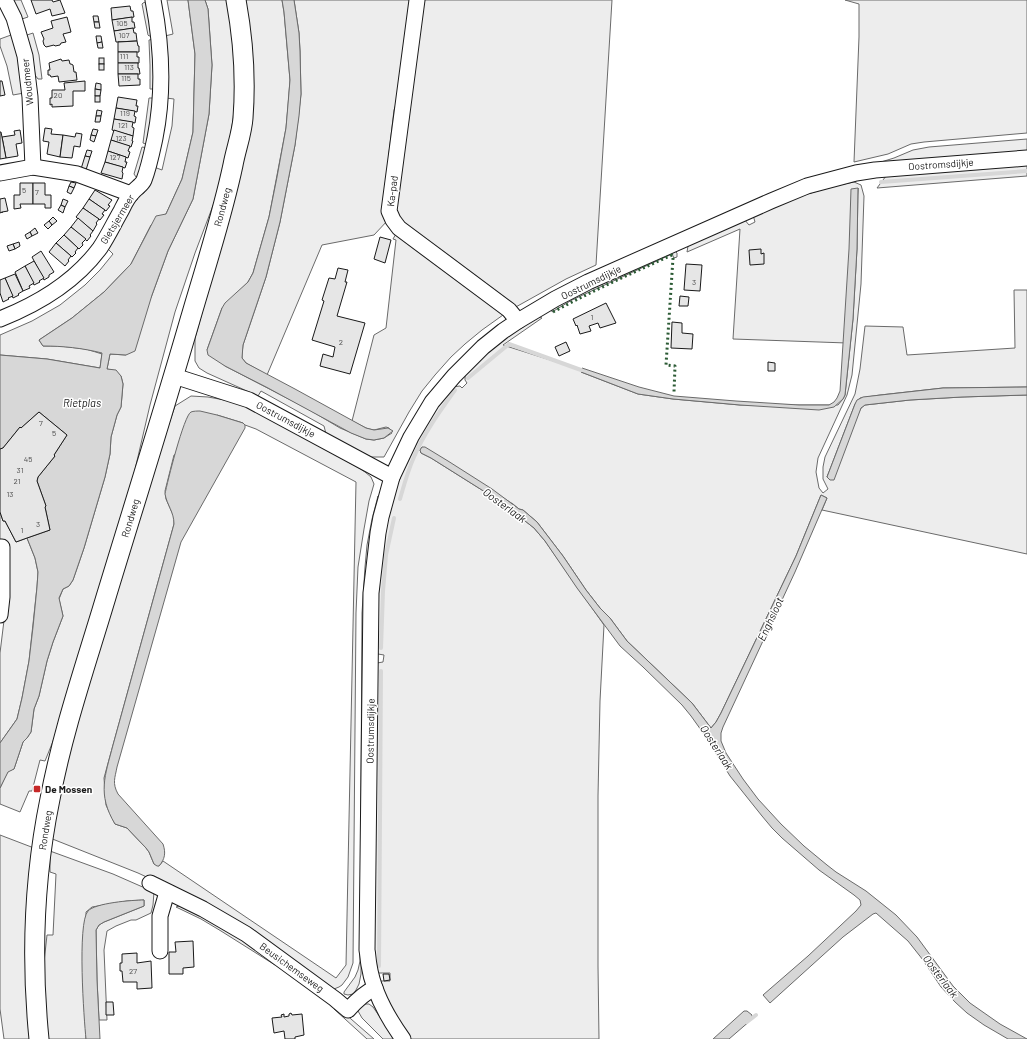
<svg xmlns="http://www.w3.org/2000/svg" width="1027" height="1039" font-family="Barlow,sans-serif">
<rect width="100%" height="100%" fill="#fff"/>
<g fill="#ededed" stroke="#6a6a6a" fill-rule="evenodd">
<polygon points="13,0 21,0 28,17 22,19 20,17"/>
<polygon points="167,0 188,0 195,54 193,132 182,179 166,214 151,225 131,264 104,292 72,318 39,340 43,346 59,346 86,349 102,354 100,368 47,359 0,355 0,335 32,321 60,305 85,285 100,270 113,254 105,246 134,198 144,193 152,169 154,167 162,170 172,126 174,99 166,98 165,36 173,34"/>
<polygon points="205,0 229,0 235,49 236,88 233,120 227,155 217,195 195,253 175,312 150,405 130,491 62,719 45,761 40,760 32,791 29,791 20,812 0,804 0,788 8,771 14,769 23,742 27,738 31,732 34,709 39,696 47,661 53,642 63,616 59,599 63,589 69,586 73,580 84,548 105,477 110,454 111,437 117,415 121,407 123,384 121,376 116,371 107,369 110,354 126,355 152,295 168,251 193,199 209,114 212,65 208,9"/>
<polygon points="244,0 282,0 284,12 290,80 288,106 286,128 269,217 253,273 248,282 222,308 207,350 225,366 308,409 340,428 366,439 374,440 384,438 392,433 389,428 386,427 374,430 369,429 366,428 352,421 374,335 386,328 396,240 393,239 397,232 503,312 503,315 482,330 465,344 451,357 435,375 422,391 409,412 384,457 371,457 326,434 324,426 261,391 258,396 207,373 199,368 195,361 195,338 227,223"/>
<polygon points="294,0 413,0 400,94 394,110 389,153 388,220 374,235 322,245 267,375 246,363 242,358 242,354 243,345 266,277 280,222 295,145 301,94 300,51 299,33"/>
<polygon points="421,0 612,0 596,265 566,279 514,308 399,222 394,202"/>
<polygon points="845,0 1027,0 1027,133 924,142 911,144 888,154 854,162 859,37 859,4"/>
<polygon points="148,1 154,35 149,36 148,35 142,4 143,3"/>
<polygon points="33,33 39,55 42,79 38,79 35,75 32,54 27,37 27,35"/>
<polygon points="11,35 14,36 24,93 13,95 7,66 0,46 0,39"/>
<polygon points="154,39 155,89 150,89 150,65 149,41 149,40"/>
<polygon points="149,98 154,98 148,145 143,143"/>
<polygon points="1027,139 1027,152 868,166 894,158 913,150 929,147"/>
<polygon points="142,147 148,148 139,178 136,177 134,174"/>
<polygon points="1027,165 1027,176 877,188 886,176"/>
<polygon points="854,182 861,185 864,196 861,284 852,375 847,395 818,458 816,472 819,488 823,493 828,489 823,479 823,467 825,457 855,394 860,369 865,326 903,327 907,355 1015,348 1014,290 1027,290 1027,387 943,388 880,395 860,398 855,404 827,477 861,408 865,405 910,400 962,397 1027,395 1027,554 822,510 827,498 821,495 796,556 721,713 716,722 711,728 692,703 627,641 610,618 600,608 586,590 563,556 537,522 523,510 519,509 513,504 422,447 420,450 421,453 431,458 501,502 534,528 545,541 604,625 600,701 598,796 598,966 599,1039 410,1039 385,1000 379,981 390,981 390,973 377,973 374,945 377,663 383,662 384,655 378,654 376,652 378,589 381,555 387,523 393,498 399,480 415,445 438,403 452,387 460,386 462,388 467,383 465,380 465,372 498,343 538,316 542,318 503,345 569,366 581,370 581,372 638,394 673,399 740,405 838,405 843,399 845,395 853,319 857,249 858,188 847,343 733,339 740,229 687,252 688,246 690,242 744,219 749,225 755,222 753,215 801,196 834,186"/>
<polygon points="675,251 677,253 677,257 674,258 672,254 572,300 552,312 552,308 572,297"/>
<path d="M191 396 208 397 230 401 246 406 359 468 365 472 371 477 374 484 369 501 364 529 358 567 356 613 353 963 348 977 342 985 339 987 334 989 330 988 166 886 138 873 50 838 61 780 135 523 175 406ZM217 415 243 423 245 425 256 429 356 482 346 965 336 978 163 861 159 866 154 864 149 852 146 848 127 828 115 824 106 805 104 778 113 745 174 524V517L166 499 165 491 174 455Z"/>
<polygon points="378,496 378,501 373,519 369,545 365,591 361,974 359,984 356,990 353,994 348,995 344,994 344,992 355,977 358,970 360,961 362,613 365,567 367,545 372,519"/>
<polygon points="0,512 3,521 5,521 16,542 27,538 35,558 38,572 37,587 29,661 22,698 17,719 0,743 0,653 7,596 7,541 0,540"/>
<polygon points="0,835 34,848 33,1039 4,1039 0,1009"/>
<polygon points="50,851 113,874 154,892 153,905 151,913 136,920 131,920 116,926 107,931 104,950 107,1020 99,1020 97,980 96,930 99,925 104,922 144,906 144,900 127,901 92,907 86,912 86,1039 46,1039 42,981 47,935 53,935 56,874 50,872"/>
<polygon points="182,905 197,912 274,959 275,965 221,931 201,919 176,907"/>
<polygon points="365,1004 369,1004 373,1007 395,1039 383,1039 362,1018 358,1011 359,1008"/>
<polygon points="336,1006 351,1019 374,1039 367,1039 334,1009"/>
</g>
<g fill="#d7d7d7" stroke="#6a6a6a">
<path d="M188 0H205L208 9 212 65 209 114 193 199 168 251 152 295 135 351 126 355 110 354 107 369 116 370 121 376 123 384 121 407 117 415 111 437 110 454 105 477 84 548 73 580 69 586 63 589 59 598 63 616 53 642 47 661 39 696 34 709 31 732 27 738 23 742 14 769 8 772 0 788V743L17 719 22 698 29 661 33 627 37 587 38 572 35 558 27 538 50 530 45 507 46 506 37 481 38 477 55 456 54 455 67 435 39 412 21 428 20 427 3 448 0 449V355L47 359 100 368 102 353C82 348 63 346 43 346L39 340 72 318 104 292 131 264 156 216 166 214 182 179 193 132 195 54Z"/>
<polygon points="282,0 294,0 299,33 300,51 301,94 299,116 295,145 280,222 266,277 243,345 242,358 246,363 295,389 366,428 374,430 388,428 393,431 384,438 374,440 366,439 351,433 268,388 225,366 208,355 207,350 222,308 225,303 248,282 253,273 269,217 277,177 286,128 290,80 284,12"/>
<polygon points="858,188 857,249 853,319 845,395 843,399 834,407 819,410 740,405 673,399 638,394 581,372 582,368 639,387 674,396 736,401 799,405 829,405 834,402 837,398 840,391 849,249 851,189"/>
<polygon points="1027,387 1027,395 962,397 910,400 865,405 861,408 834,480 830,480 827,477 855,404 857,400 863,397 943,388"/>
<path d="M200 411 217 415 243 423 245 425V428L181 542 117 767C115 778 112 783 118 794L163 844C166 853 165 859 159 866H157L154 864 149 852 146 848 127 828 115 824C97 794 105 776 113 745L174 524C174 512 167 505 165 494 167 483 184 415 191 412 193 411 198 411 200 411Z"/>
<polygon points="422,447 425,447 448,461 492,489 519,509 523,510 537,522 563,556 586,590 600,608 610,618 627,641 692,703 711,728 716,722 721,713 796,556 821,495 827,498 795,572 723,727 721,733 721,741 726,753 743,779 758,799 781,824 804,846 827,865 836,872 866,891 896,915 917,937 953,986 970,1003 1000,1024 1027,1039 1008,1039 984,1025 967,1013 955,1002 941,987 923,960 908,941 876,913 873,914 843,937 770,1003 763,995 808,956 856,911 861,905 860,900 854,895 819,870 782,838 772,828 762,816 730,776 701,730 691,716 682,705 643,667 620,646 577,588 545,541 534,528 501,502 431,458 421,453 420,450"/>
<path d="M144 900V906L104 922 99 925 96 930 97 980 100 1039H86C84 1020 77 923 88 911 95 903 132 900 144 900Z"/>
<polygon points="744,1011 747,1011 752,1015 751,1020 729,1039 713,1039"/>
</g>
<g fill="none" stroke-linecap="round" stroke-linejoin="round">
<g stroke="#d7d7d7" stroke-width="4">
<polyline points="881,182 1027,171"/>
<polyline points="468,378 509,344 581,370"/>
<path d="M400 499C404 485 408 470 414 457 424 433 440 411 455 390"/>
<polyline points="381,648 383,591 386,555 394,518"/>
<polyline points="379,966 381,671"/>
<polyline points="747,1022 756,1015"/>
</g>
</g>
<g fill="#e6e6e6" stroke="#1a1a1a">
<polygon points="31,0 52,0 53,2 60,0 65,13 52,16 50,9 36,14"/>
<polygon points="130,6 131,11 133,11 134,17 112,20 111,8"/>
<polygon points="93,16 98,16 99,22 94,22"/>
<polygon points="67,17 71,32 63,34 66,42 61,43 60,45 55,46 54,45 46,47 44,45 43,41 44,39 41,32 53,28 51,21"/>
<polygon points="132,17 132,22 134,22 135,28 114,31 112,20"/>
<polygon points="94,22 99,22 100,28 95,28"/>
<polygon points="133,28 134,33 136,33 137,41 116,42 114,31"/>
<polygon points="96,36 101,36 102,42 97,43"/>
<polygon points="137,41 138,46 139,46 139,52 118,52 118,42"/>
<polygon points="102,42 103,48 98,48 97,43"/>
<polygon points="118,52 137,52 137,57 139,57 139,63 118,63"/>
<rect x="99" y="58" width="5" height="6"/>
<polygon points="61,59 62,61 69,60 70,64 71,64 73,65 74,72 76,72 77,80 59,82 58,76 51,77 50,75 48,75 48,70 50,70 49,63"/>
<polygon points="118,63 138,63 138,68 139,68 140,74 118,74"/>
<rect x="99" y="64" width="5" height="6"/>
<polygon points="118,74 138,74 138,79 140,79 140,85 119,86"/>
<polygon points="0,81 2,81 5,95 0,96"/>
<polygon points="85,81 85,91 73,91 73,106 52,107 52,104 50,105 50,98 52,98 52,90 65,90 64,83"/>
<polygon points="96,83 101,84 101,90 95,89"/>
<polygon points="95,89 101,90 100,96 95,96"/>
<rect x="95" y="96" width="5" height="6"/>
<polygon points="118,97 137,100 136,106 138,106 137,112 116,108"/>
<polygon points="116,108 135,111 134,116 136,117 135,123 114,119"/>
<polygon points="97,110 102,111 101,116 96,116"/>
<polygon points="96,116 101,116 100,122 95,122"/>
<polygon points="114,119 133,122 132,127 134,128 133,136 112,130"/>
<polygon points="45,128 52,129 51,134 63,135 60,157 47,154 49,142 43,141"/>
<polygon points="93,129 98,130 96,136 91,135"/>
<polygon points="20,130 22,143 16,144 18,156 6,158 2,137 15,135 14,131"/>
<polygon points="114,130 133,136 132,141 133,141 131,147 111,140"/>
<polygon points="0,132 1,132 6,158 0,159"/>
<polygon points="76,133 82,134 80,147 74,146 72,158 60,157 63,135 75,137"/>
<polygon points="91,135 96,136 94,142 90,140"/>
<polygon points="111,140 130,146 128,151 130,152 128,158 108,151"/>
<polygon points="87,150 92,151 90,157 85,156"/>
<polygon points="108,151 126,157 125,162 127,162 125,168 105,162"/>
<polygon points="85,156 90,157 86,170 81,169"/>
<polygon points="105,162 123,167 122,172 123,173 122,179 101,173"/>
<polygon points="71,182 76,183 74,188 69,186"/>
<polygon points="20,183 33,183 33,204 20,204 21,208 14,209 14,195 20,195"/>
<polygon points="33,183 45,183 45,195 51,195 51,208 45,208 45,204 33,204"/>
<polygon points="69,186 74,188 71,194 67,192"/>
<polygon points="95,190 112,200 108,205 110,206 106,211 89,199"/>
<polygon points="5,198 8,211 2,212 2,213 2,212 0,213 0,199"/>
<polygon points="63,199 68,201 65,207 61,205"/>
<polygon points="89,199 105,210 102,214 104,215 100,220 83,208"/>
<polygon points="61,205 65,207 63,213 58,210"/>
<polygon points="83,208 99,219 96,223 97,224 93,231 76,217"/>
<polygon points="53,217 57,221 52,225 49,221"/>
<polygon points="78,218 93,231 90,235 91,236 87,241 71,227"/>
<polygon points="49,221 52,225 48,229 44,225"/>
<polygon points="71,227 86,239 82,243 83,245 79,249 64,235"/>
<polygon points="35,228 38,233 32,236 30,232"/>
<polygon points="30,232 32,236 27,239 25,235"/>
<polygon points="64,235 78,248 75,252 76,253 72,257 56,243"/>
<polygon points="380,237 391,240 385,263 374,259"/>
<polygon points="19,242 20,246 15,249 13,244"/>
<polygon points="56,243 71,256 68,260 69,261 65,266 49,252"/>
<polygon points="13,244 15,249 9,251 7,246"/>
<polygon points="761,249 761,254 764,253 764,264 750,265 749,250"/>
<polygon points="41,251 54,272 49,275 49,277 44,280 32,257"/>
<polygon points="34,261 44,278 39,281 40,282 34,285 25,266"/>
<polygon points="686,264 702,265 700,291 684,290"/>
<polygon points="25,266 34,283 29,286 30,288 23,291 15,272"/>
<polygon points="338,268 348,270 345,282 347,282 337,316 365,323 350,374 320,366 323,354 333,357 335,347 312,340 324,301 322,300 329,278 335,279"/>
<polygon points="15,274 23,291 18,294 19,295 13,298 5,278"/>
<polygon points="5,278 13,296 8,298 9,299 3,302 0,293 0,280"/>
<polygon points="680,296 689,297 688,306 679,306"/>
<polygon points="606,303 616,323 600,328 598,323 589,326 591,331 580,334 577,325 576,326 573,319"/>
<polygon points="672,322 682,323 682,333 693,334 692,349 671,348"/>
<polygon points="566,342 570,351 559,356 555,347"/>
<polygon points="768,362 775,363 775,371 768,371"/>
<polygon points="39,412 67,435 54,455 55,456 38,477 37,481 46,506 45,507 50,530 27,538 16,542 5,521 3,521 0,512 0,449 3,448 20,427 21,428"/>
<polygon points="193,941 194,967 183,968 183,974 169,974 169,952 176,952 175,942"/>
<polygon points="137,953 137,963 151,961 152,988 137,989 137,982 123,982 122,971 120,971 120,963 122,963 122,954"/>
<polygon points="383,974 389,974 390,980 384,981"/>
<polygon points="106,1002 113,1002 114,1015 106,1015"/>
<polygon points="291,1013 292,1015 302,1014 304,1035 295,1037 295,1039 285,1039 284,1031 274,1033 272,1018 282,1017 281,1015 284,1014 284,1017 289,1016 289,1014"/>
</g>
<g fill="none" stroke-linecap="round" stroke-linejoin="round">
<g stroke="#1a1a1a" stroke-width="17">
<g id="minor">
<polyline points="5,0 14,18 25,56 30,97 33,167"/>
<polyline points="417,0 389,211 393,220 399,228 509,310 518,321"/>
<polyline points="0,173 33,167 77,174 131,194"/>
<path d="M0 319C38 304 75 282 100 248 108 236 114 223 121 211 124 205 127 198 132 193 136 188 142 185 144 180 149 167 152 152 155 138 164 93 162 46 153 0"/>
<polyline points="174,376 249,400 392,477"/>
<polyline points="0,547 2,547 2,597 0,615"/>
<path d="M150 883 203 909 246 934 335 999 348 1010C356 1001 364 993 375 988"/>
<polyline points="160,951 160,916 167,892"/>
<path d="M403 1039C388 1018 373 992 369 965 368 960 368 955 367 950L371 593 378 533 381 517 392 477 411 437 432 402 454 376 483 347 503 331 518 321 555 299 588 282 771 201 807 186 856 173 875 170 1027 158"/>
</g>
</g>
<g stroke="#1a1a1a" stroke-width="21">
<path id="major" d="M39 1039C31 959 34 877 50 799 63 730 86 664 106 597 134 505 163 413 190 320 205 268 222 217 233 165 236 149 242 133 243 118 246 79 243 38 236 0"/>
</g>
<use href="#minor" stroke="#fff" stroke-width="15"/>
<use href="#major" stroke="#fff" stroke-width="19"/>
<path stroke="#2b5a34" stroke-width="3" stroke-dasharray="2 3" stroke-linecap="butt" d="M553 312C592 291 632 273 672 255L673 258 666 365 675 366 674 392"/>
</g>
<rect fill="#c62828" stroke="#fff" stroke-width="1.5" x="33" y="785" width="8" height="8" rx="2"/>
<g text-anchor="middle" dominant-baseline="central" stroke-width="3" stroke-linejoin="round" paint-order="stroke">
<g font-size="8" fill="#4d4d4d">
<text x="122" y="23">105</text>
<text x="124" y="35">107</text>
<text x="124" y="56">111</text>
<text x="129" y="67">113</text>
<text x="126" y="78">115</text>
<text x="58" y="95">20</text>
<text x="125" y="113">119</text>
<text x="123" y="125">121</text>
<text x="121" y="138">123</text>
<text x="115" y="157">127</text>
<text x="24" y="190">5</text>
<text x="37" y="192">7</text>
<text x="694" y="282">3</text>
<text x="592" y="317">1</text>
<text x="341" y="342">2</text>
<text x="41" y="423">7</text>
<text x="54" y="433">5</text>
<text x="28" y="459">45</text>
<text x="20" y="470">31</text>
<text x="17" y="481">21</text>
<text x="10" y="494">13</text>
<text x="38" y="524">3</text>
<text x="22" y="530">1</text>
<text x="133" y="971">27</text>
</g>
<g font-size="10" fill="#1a1a1a" stroke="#fff">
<text transform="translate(27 82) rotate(-96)">Woudmeer</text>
<text transform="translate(941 164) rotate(-4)">Oostromsdijkje</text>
<text transform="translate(392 191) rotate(-83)">Ka-pad</text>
<text transform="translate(222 207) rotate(-75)">Rondweg</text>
<text transform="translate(117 219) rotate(-59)">Gletsjermeer</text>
<text transform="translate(591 282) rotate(-26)">Oostrumsdijkje</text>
<text transform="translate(286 419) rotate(28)">Oostrumsdijkje</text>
<text transform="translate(130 518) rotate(-73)">Rondweg</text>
<text transform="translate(370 731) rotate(-89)">Oostrumsdijkje</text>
<text transform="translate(45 830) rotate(-81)">Rondweg</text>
<text transform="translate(292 967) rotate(36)">Beusichemseweg</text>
</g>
<g font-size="10" font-weight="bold" fill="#1a1a1a" stroke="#fff" text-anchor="start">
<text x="45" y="789">De Mossen</text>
</g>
<g font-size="11" font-style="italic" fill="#1a1a1a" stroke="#fff">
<text x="82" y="402">Rietplas</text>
<text transform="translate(505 505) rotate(36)">Oosterlaak</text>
<text transform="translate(770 619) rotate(-65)">Enghsloot</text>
<text transform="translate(717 747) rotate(57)">Oosterlaak</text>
<text transform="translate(941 976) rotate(53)">Oosterlaak</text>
</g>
</g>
</svg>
